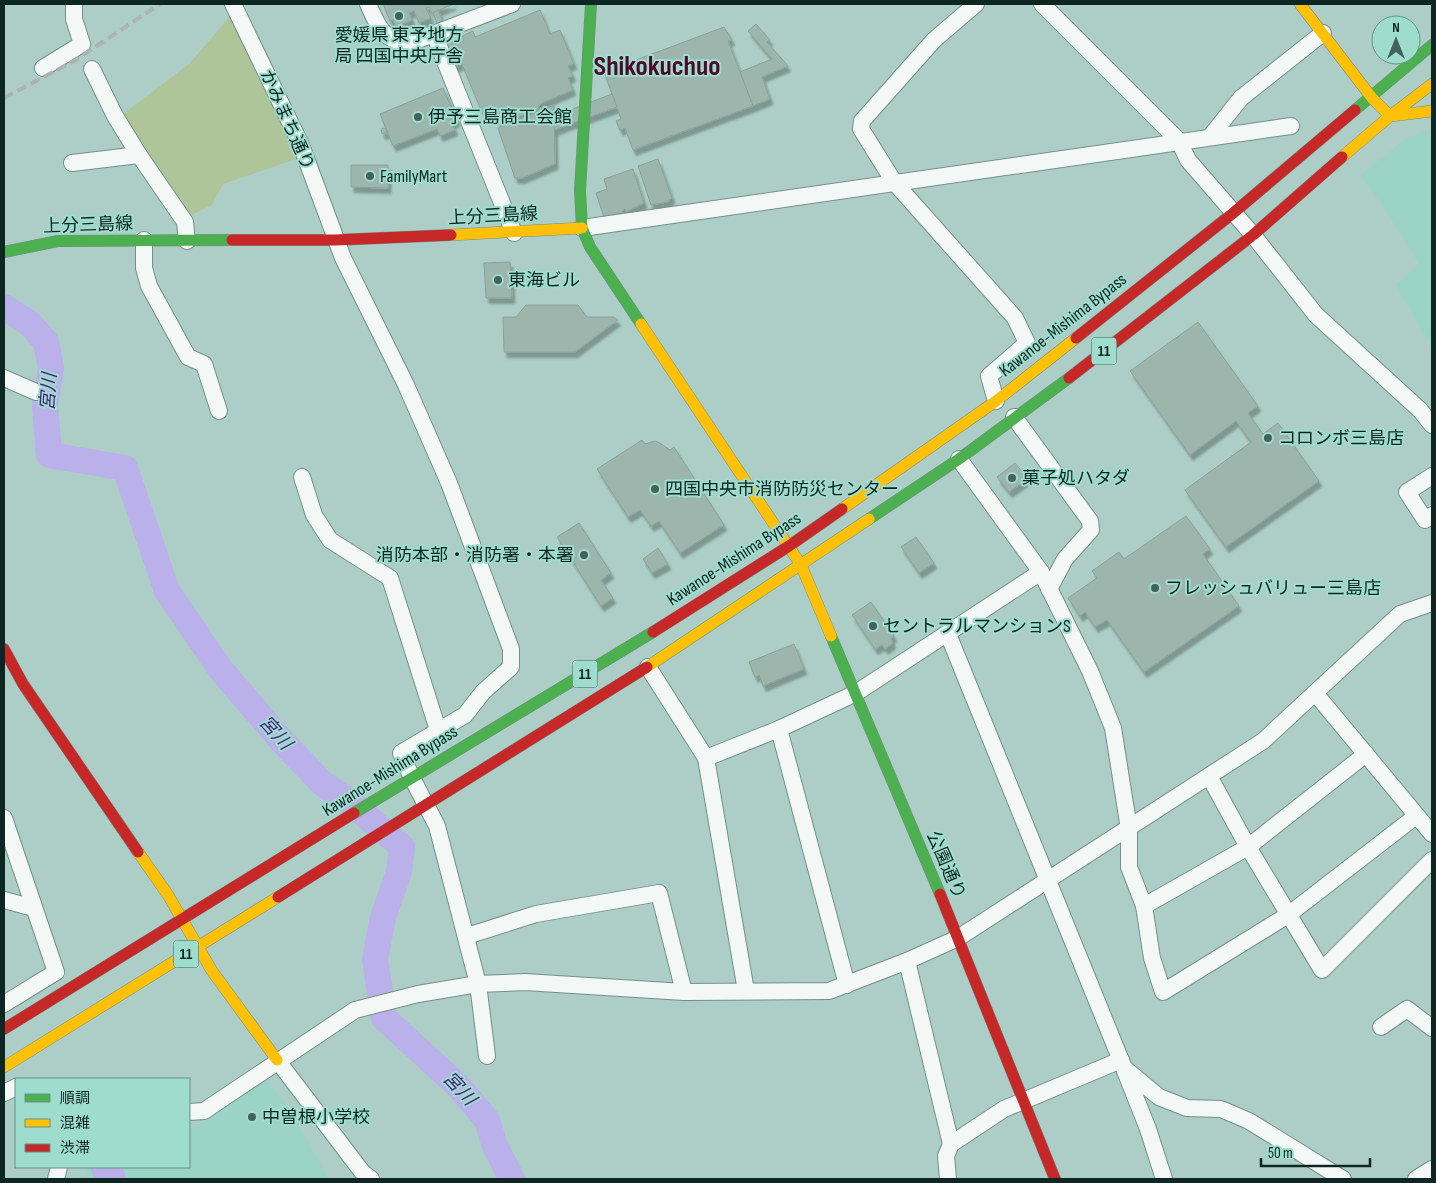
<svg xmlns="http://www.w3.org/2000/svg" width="1436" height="1183" font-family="'Sofia Sans Condensed','Noto Sans JP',sans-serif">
<defs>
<filter id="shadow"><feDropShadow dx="3" dy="5.5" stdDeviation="1" flood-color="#0004"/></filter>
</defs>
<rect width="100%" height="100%" fill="#accec6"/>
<g fill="#9cd3c7">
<polygon points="1432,128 1432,348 1396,285 1419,264 1382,204 1360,176 1405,139"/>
<polygon points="267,1080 286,1104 326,1173 327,1179 87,1179 84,1167 189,1167 189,1131"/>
</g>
<polygon fill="#adc598" points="232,14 302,157 223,184 212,205 187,217 122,115 189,64"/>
<polygon fill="#bab0ea" points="90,1167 123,1167 126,1179 94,1179"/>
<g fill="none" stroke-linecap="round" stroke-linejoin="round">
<polyline stroke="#bab0ea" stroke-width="26" points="4,307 29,323 46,342 51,367 45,405 49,455 125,468 167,591 221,670 281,740 322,783 351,803 402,847 399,872 383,917 375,959 384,1018 458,1086 487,1120 495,1146 512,1179"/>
</g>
<g fill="#9db6ad" stroke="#8aa299" filter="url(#shadow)">
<polygon points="383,4 454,4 432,13 429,7 426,8 431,18 419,23 414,11 409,13 412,20 396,27 393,20 390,21"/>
<polygon points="438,10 462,64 455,67 433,13"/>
<polygon points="540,10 550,34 560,30 574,64 568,66 573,76 568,78 573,90 542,103 538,106 540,109 534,112 533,108 524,112 525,115 498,123 494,112 484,117 454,45 464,41 462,36 473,31 475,37"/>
<polygon points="756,24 770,40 767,42 788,66 762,77 770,99 753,106 740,72 772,59 748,31"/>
<polygon points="724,27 732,40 728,41 753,106 633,150 625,128 620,130 616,121 621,119 604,72"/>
<polygon points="443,88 457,121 452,123 455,130 440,136 437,129 393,146 380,114"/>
<polygon points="612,94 617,107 554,130 554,116"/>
<polygon points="554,105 555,164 522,178 515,178 498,128"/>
<circle cx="384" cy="131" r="3"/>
<polygon points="658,159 672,198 667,202 651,205 638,166"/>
<polygon points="351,165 388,165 388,188 351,187"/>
<polygon points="633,169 644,203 626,212 625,209 622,211 623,213 604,217 596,193 607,189 604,179"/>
<polygon points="510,262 512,298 486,298 484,263"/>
<polygon points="526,305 578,305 587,317 614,317 618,320 575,352 504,352 503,317 516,317"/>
<polygon points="1198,322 1258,406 1248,413 1263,434 1278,423 1319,481 1226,547 1185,490 1251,442 1236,421 1190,455 1130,371"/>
<polygon points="642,440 645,444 655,441 660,443 670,450 674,447 724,525 680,553 659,521 651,526 640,510 628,517 597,469"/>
<polygon points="1015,463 1028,479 1009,492 997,477"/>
<polygon points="1186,516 1210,549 1203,554 1239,606 1144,672 1107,620 1095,627 1085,612 1080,616 1068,598 1097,578 1092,571 1119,552 1124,559"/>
<polygon points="579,523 611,573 601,580 613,598 601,606 557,537"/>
<polygon points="916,537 934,563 919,573 901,547"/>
<polygon points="658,548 668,564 652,573 643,559"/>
<polygon points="871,602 894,636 891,639 893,643 885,649 882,645 875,649 852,615"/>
<polygon points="794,644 804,669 763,686 759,675 755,677 749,662"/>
</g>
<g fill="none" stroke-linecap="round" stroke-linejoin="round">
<g stroke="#748f89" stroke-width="18">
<g id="street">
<polyline points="233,4 301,145 343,258 406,385 449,483 511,649 511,667 483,692 465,715 401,753 412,778 437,826 478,984 487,1056"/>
<path d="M368 4C378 26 381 38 407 44L512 4"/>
<polyline points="976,4 934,40 862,121 861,129 894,182 1015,318 1027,343 989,376 996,401"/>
<polyline points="1042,4 1179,141 1188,160 1253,235 1316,315 1420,410 1432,425"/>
<polyline points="434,34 514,233"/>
<polyline points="43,68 82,44 74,19 74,4"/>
<polyline points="92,69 115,116 139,155 185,222 187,241"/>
<polyline points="1210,137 1241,98 1323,33"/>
<polyline points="72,163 139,155"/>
<polyline points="582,228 1291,126"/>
<polyline points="144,240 144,268 149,286 188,357 204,364 219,411"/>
<polyline points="4,378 36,392"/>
<polyline points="1014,417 1090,521 1091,530 1065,559 1049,589"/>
<polyline points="959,459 1041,572 1090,671 1113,728 1129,829 1129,867 1144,906 1152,958 1163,992 1288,915 1416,816"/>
<polyline points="1432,476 1407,492 1425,520 1432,515"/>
<polyline points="302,477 314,515 330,540 390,578 438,730"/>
<polyline points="948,634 1124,1068 1159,1097 1187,1108 1221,1109 1249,1121 1343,1179"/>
<polyline points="648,667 706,758 746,991"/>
<polyline points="1315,693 1432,834"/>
<polyline points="779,729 847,985"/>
<polyline points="706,758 779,729 856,693 1041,572"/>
<polyline points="1209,776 1248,847 1322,970 1432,860"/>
<polyline points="4,818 56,972 4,1004"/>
<polyline points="4,900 34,908"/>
<polyline points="1144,906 1248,847 1366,754"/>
<polyline points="467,936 536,914 659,893 684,992"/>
<polyline points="907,961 951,1144"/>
<polyline points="1381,1027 1407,1009 1432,1028"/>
<polyline points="277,1060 363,1173 371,1179"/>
<polyline points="1125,1071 1148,1129 1164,1179"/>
<polyline points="4,1093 16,1087"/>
<polyline points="189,1112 204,1111 355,1010 418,994 478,984 525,982 684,992 829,991 907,961 958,938 1263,741 1400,614 1432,603"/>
<polyline points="56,1179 59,1167"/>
<polyline points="948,1179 946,1156 951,1144 1004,1109 1121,1060"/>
<polyline points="1416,1179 1432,1169"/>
</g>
</g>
<g stroke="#748f89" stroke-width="12">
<g id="fast">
<polyline points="591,4 580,190 582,228 590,247 641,324"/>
<polyline points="1355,110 1432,45"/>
<polyline points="4,252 58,241 232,240"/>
<polyline points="869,519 959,459 1069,378"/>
<polyline points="831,636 940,894"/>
<polyline points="354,813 653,632"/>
</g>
</g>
<g stroke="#748f89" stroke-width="12">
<g id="slow">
<polyline points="1300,4 1372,98 1390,116 1432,111"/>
<polyline points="1342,157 1390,116 1432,84"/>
<polyline points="451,235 582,228"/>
<polyline points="641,324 801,565 831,636"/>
<polyline points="842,509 996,401 1076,338"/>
<polyline points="647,667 869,519"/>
<polyline points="138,852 168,895 212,971 277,1060"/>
<polyline points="4,1067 278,897"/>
</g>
</g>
<g stroke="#748f89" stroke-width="12">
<g id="jam">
<polyline points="232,240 335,240 451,235"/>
<polyline points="1076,338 1232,214 1355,110"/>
<polyline points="1069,378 1253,235 1342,157"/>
<polyline points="653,632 789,546 842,509"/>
<polyline points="4,649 23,684 138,852"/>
<polyline points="940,894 1055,1179"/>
<polyline points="278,897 647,667"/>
<polyline points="4,1029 354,813"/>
</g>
</g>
<use href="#street" stroke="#f3f8f6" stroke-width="16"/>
<use href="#fast" stroke="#4caf50" stroke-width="11"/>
<use href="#slow" stroke="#ffc107" stroke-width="11"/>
<use href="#jam" stroke="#c62828" stroke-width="11"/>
<polyline stroke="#aab4b2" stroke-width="4" stroke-dasharray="10 5" stroke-linecap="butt" points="4,98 74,61 160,4"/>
</g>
<g fill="#45615b" stroke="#9edcce" stroke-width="2">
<circle cx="399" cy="16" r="5"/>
<circle cx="418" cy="117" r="5"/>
<circle cx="370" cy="176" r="5"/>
<circle cx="498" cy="280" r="5"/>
<circle cx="1268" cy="438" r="5"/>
<circle cx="1012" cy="478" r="5"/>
<circle cx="655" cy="489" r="5"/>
<circle cx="584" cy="555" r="5"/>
<circle cx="1155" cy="588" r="5"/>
<circle cx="873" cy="626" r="5"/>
<circle cx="252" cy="1117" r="5"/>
</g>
<g text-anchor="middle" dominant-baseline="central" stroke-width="4" stroke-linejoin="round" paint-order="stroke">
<g fill="#9edcce" stroke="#385d55" stroke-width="1">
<rect x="1091.5" y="337.5" width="25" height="27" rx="4"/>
<rect x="572.5" y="660.5" width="25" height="27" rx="4"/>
<rect x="173.5" y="940.5" width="25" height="27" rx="4"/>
</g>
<g font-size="16" font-weight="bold" fill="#0d2621">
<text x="1104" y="351">11</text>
<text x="585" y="674">11</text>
<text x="186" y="954">11</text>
</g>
<g font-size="18" fill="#0d2621" stroke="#9edcce" text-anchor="start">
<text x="399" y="35" text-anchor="middle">愛媛県 東予地方<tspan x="399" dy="21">局 四国中央庁舎</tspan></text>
<text x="428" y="117">伊予三島商工会館</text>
<text x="380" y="176">FamilyMart</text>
<text x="508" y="280">東海ビル</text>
<text x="1278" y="438">コロンボ三島店</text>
<text x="1022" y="478">菓子処ハタダ</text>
<text x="665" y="489">四国中央市消防防災センター</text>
<text x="574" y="555" text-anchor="end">消防本部・消防署・本署</text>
<text x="1165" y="588">フレッシュバリュー三島店</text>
<text x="883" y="626">セントラルマンションS</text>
<text x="262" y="1117">中曽根小学校</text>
</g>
<g font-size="18" fill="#0d2621" stroke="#9edcce">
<text transform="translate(287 120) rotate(66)">かみまち通り</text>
<text transform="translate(493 216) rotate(-3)">上分三島線</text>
<text transform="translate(88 225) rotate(-2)">上分三島線</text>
<text transform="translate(1063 325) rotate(-38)">Kawanoe-Mishima Bypass</text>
<text transform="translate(734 559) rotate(-33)">Kawanoe-Mishima Bypass</text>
<text transform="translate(390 771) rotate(-32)">Kawanoe-Mishima Bypass</text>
<text transform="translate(946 865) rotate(67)">公園通り</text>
</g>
<g font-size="19" font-style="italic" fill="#4b1f81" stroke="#9edcce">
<text transform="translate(49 392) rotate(-86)">宮川</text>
<text transform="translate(275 733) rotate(48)">宮川</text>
<text transform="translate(459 1089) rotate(47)">宮川</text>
</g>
<g font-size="28" font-weight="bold" fill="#4c0a28" stroke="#9edcce">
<text x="657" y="66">Shikokuchuo</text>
</g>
</g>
<rect width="1436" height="1183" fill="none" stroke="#0d2621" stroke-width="10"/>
<rect x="15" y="1078" width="175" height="90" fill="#9edcce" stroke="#649389"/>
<rect x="25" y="1094" width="25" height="8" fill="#4caf50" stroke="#649389"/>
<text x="60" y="1103" font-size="15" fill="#0d2621">順調</text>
<rect x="25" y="1119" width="25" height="8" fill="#ffc107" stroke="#649389"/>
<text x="60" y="1128" font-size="15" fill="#0d2621">混雑</text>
<rect x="25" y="1144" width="25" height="8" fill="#c62828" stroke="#649389"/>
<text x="60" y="1153" font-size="15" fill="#0d2621">渋滞</text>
<g transform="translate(1396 40)"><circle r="24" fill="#9edcce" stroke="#649389"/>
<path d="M0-4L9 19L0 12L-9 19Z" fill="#45615b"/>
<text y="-8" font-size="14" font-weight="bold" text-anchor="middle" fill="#0d2621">N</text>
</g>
<path d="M1261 1158v8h109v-8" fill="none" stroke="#0d2621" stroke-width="2.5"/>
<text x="1268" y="1158" font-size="15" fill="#0d2621" stroke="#9edcce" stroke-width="4" paint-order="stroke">50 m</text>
</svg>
